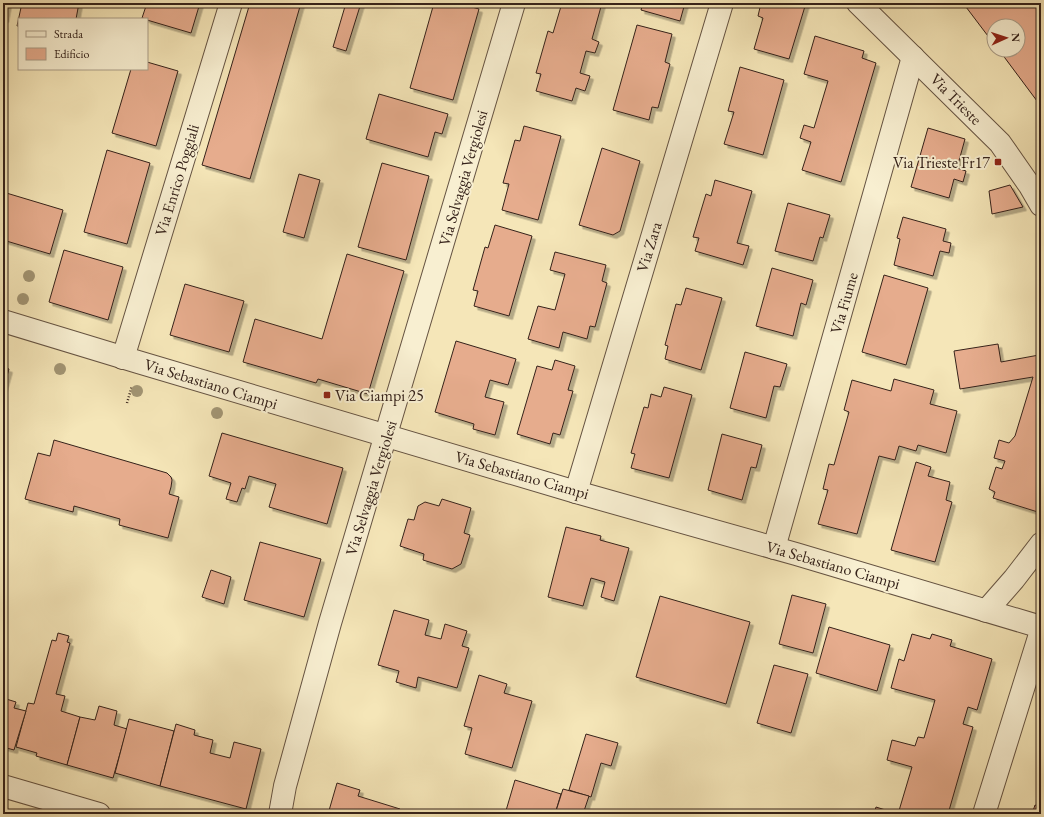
<svg xmlns="http://www.w3.org/2000/svg" width="1044" height="817" font-family="'EB Garamond',serif">
<style>
.building{fill:#e6ac8d;stroke:#35221a;filter:url(#shadow)}
.lines{fill:none;stroke-linecap:round;stroke-linejoin:round}
.minor-casing{stroke:#655342;stroke-width:24}
.tertiary-casing{stroke:#655342;stroke-width:24}
.path{stroke:#35221a;stroke-width:2.5;stroke-dasharray:1 2;stroke-linecap:butt}
.minor{stroke:#f8efd1;stroke-width:22}
.tertiary{stroke:#f8efd1;stroke-width:22}
.tree{fill:#a29574}
.poi-dot{fill:#8f2418;stroke:#f8efd1;stroke-width:1.5}
.labels{text-anchor:middle;dominant-baseline:central;stroke-width:4;stroke-linejoin:round;paint-order:stroke}
.street-label{font-size:16px;fill:#35221a;stroke:#f8efd1}
.poi-label{font-size:16px;fill:#35221a;stroke:#f8efd1;text-anchor:end}
</style>
<defs>
<filter id="shadow"><feDropShadow dx="3.5" dy="3.5" stdDeviation="0" flood-color="#0004"/></filter>
</defs>
<rect width="100%" height="100%" fill="#f5e6b8"/>
<filter id="stains"><feTurbulence type="fractalNoise" baseFrequency=".005" numOctaves="4"/><feColorMatrix values="0 0 0 0 .2 0 0 0 0 .09 0 0 0 0 .02 0 0 0 .5 -.17"/></filter>
<radialGradient id="worn" r=".72"><stop offset=".6" stop-color="#630" stop-opacity="0"/><stop offset="1" stop-color="#630" stop-opacity=".3"/></radialGradient>
<g class="building">
<path d="M3,3h5l-3,16h-2z"/>
<path d="M22,3h57l-3,16h-57v7h-2z"/>
<path d="M147,3h53l-9,30 -44,-13v-1l-5,-1z"/>
<path d="M250,3h51l-51,176 -48,-14z"/>
<path d="M346,3h15l-15,48 -13,-4z"/>
<path d="M434,3h24l21,6 -26,91 -43,-12z"/>
<path d="M562,3h40l-10,36 7,3 -4,11 -9,-2 -6,22 10,3 -5,15 -9,-3 -4,13 -36,-10 5,-17 -5,-1 12,-42 5,2z"/>
<path d="M643,3h42l-5,18 -39,-11z"/>
<path d="M761,3h45l-17,56 -35,-10 9,-31 -5,-2z"/>
<path d="M963,3h78v101l-1,1 -41,-55h19v-24h-24v18z"/>
<path d="M637,25l35,9 -7,28 5,2 -12,44 -6,-1 -3,13 -36,-10z"/>
<path d="M815,36l49,15 -2,7 14,5 -35,119 -39,-12 9,-28 -11,-4 4,-13 10,3 14,-47 -24,-7z"/>
<path d="M147,62l31,9 -22,75 -44,-13 19,-64h16z"/>
<path d="M740,67l44,13 -21,75 -39,-11 10,-32 -6,-1z"/>
<path d="M379,94l69,20 -6,20 -7,-2 -7,25 -62,-18z"/>
<path d="M524,126l37,10 -23,84 -36,-10 7,-26 -6,-1 12,-43 5,1z"/>
<path d="M928,128l37,11 -8,29 9,3 -3,11 -9,-3 -5,19 -38,-11z"/>
<path d="M602,148l38,13 -20,70 -7,4 -34,-10z"/>
<path d="M107,150l43,13 -23,81 -43,-12z"/>
<path d="M382,163l47,13 -23,84 -48,-13z"/>
<path d="M299,174l21,6 -16,58 -21,-6z"/>
<path d="M715,180l37,11 -15,52 12,3 -6,19 -48,-14 4,-13 -6,-1 13,-43 5,2z"/>
<path d="M1010,185l13,22 -31,7 -3,-23z"/>
<path d="M3,192l60,18 -13,44 -47,-14z"/>
<path d="M788,203l42,12 -7,23 -3,-1 -7,24 -38,-10z"/>
<path d="M903,217l43,12 -3,12 8,2 -2,10 -9,-2 -7,25 -39,-11 6,-26 -3,-1z"/>
<path d="M495,225l37,11 -23,80 -35,-10 4,-15 -5,-1 12,-43 3,1z"/>
<path d="M64,250l59,17 -15,53 -59,-18z"/>
<path d="M555,252l51,13 -4,16 5,2 -12,44 -5,-1 -3,13 -24,-7 -4,16 -31,-9 10,-33 17,4 10,-36 -15,-4z"/>
<path d="M347,254l57,17 -36,123 -50,-15 -2,4 -73,-21 12,-43 67,20z"/>
<path d="M772,268l41,12 -7,25 -5,-2 -8,33 -37,-10z"/>
<path d="M884,275l44,13 -22,77 -44,-13z"/>
<path d="M185,284l59,17 -15,51 -59,-17z"/>
<path d="M686,288l36,10 -21,72 -36,-11 3,-13 -3,-1 11,-41 5,1z"/>
<path d="M456,341l60,18 -8,26 -18,-5 -5,17 19,5 -9,33 -22,-6 1,-5 -39,-12z"/>
<path d="M998,344l3,18 38,-7 2,-5v163l-48,-15 2,-6 -6,-3 7,-22 6,2 3,-8 -11,-3 5,-18 10,3 6,-7 18,-59 -73,12 -6,-38z"/>
<path d="M745,352l42,12 -7,23 -6,-1 -8,32 -36,-10z"/>
<path d="M555,360l20,6 -7,24 5,1 -13,44 -7,-2 -3,11 -33,-10 20,-68 15,4z"/>
<path d="M3,367l6,2 -6,21z"/>
<path d="M894,379l40,11 -4,14 27,7 -11,42 -28,-8 -2,6 -17,-5 -4,14 -16,-4 -22,78 -39,-10 10,-34 -5,-1 6,-25 5,1 15,-53 -5,-2 8,-30 39,11z"/>
<path d="M664,387l28,8 -23,83 -38,-10 4,-14 -4,-1 13,-46 4,1 3,-14 10,3z"/>
<path d="M222,433l121,35 -16,56 -58,-17 7,-23 -27,-8 -4,13 -3,-1 -5,14 -11,-3 5,-16 -22,-7z"/>
<path d="M722,434l40,11 -6,23 -5,-1 -9,33 -34,-10z"/>
<path d="M54,440l113,33 4,4 1,3 -1,7 -2,7 10,3 -11,41 -49,-13 1,-6 -46,-13 -1,6 -48,-13 13,-46 12,3z"/>
<path d="M916,462l15,5 -3,9 22,6 -4,18 6,2 -17,60 -44,-12z"/>
<path d="M442,499l29,9 -7,25 6,2 -9,29 -9,5 -29,-9 1,-6 -24,-8 8,-27 6,1 4,-14 7,-4 14,4z"/>
<path d="M566,527l35,9 -1,4 29,8 -15,53 -13,-4 4,-15 -14,-4 -8,28 -35,-9z"/>
<path d="M260,542l61,17 -17,58 -60,-17z"/>
<path d="M211,570l20,7 -7,27 -22,-7z"/>
<path d="M792,595l34,9 -13,49 -34,-9z"/>
<path d="M660,596l90,26 -24,82 -90,-27z"/>
<path d="M394,610l35,10 -4,15 16,4 4,-15 22,7 -5,15 7,2 -12,40 -39,-11 -2,11 -20,-6 3,-11 -21,-6z"/>
<path d="M829,627l61,18 -13,46 -61,-18z"/>
<path d="M58,633l11,3 -2,6 3,1 -14,51 9,2 -4,15 19,6 -13,48 -31,-9 1,-3 -21,-6 12,-44 6,1 18,-64 4,1z"/>
<path d="M912,634l18,5 2,-5 20,6 -2,6 42,13 -15,51 -9,-3 -5,17 10,3 -25,87h-74l2,-7 22,7 14,-47 -25,-7 5,-20 23,6 3,-9 6,1 11,-38 -44,-12 8,-29 5,2z"/>
<path d="M774,665l34,9 -17,59 -34,-10z"/>
<path d="M479,675l28,9 -3,9 28,8 -20,67 -47,-14 7,-26 -8,-2z"/>
<path d="M3,698l13,4 -2,6 12,3 -12,39 -11,-3z"/>
<path d="M99,706l18,5 -3,14 13,4 -14,49 -46,-13 13,-48 15,3z"/>
<path d="M129,719l45,12 -14,55 -45,-13z"/>
<path d="M176,724l19,6 -1,5 19,5 -3,13 20,5 4,-16 27,7 -15,60 -86,-23z"/>
<path d="M586,734l32,9 -7,23 -10,-3 -10,34 -22,-7z"/>
<path d="M515,780l46,14 -6,20h-50z"/>
<path d="M337,783l23,7 -2,6 42,13 -1,5h-71z"/>
<path d="M563,789l26,7 -6,18h-28z"/>
<path d="M1035,805l6,2v7h-9z"/>
</g>
<g class="lines">
<defs>
<g id="minor">
<path d="M858,3l142,140 30,43 11,19"/>
<path d="M3,321l135,41 438,130 220,62 245,73"/>
<path d="M123,358l108,-355"/>
<path d="M576,492l146,-489"/>
<path d="M774,548l139,-491"/>
<path d="M986,611l28,-32 27,-35"/>
<path d="M280,814l5,-28 45,-163 184,-620"/>
</g>
<g id="tertiary">
<path d="M3,786l96,28"/>
<path d="M984,814l57,-183"/>
</g>
</defs>
<use href="#minor" class="minor-casing"/>
<use href="#tertiary" class="tertiary-casing"/>
<path class="path" d="M127,403l5,-17"/>
<use href="#minor" class="minor"/>
<use href="#tertiary" class="tertiary"/>
</g>
<g class="tree">
<circle cx="29" cy="276" r="6"/>
<circle cx="23" cy="299" r="6"/>
<circle cx="60" cy="369" r="6"/>
<circle cx="137" cy="391" r="6"/>
<circle cx="217" cy="413" r="6"/>
</g>
<g class="poi-dot">
<rect x="994" y="158" width="8" height="8" rx="2"/>
<rect x="323" y="391" width="8" height="8" rx="2"/>
</g>
<g class="labels">
<g class="street-label">
<text transform="translate(956 99) rotate(45)">Via Trieste</text>
<text transform="translate(463 178) rotate(-74)">Via Selvaggia Vergiolesi</text>
<text transform="translate(177 180) rotate(-73)">Via Enrico Poggiali</text>
<text transform="translate(649 247) rotate(-73)">Via Zara</text>
<text transform="translate(844 303) rotate(-74)">Via Fiume</text>
<text transform="translate(211 384) rotate(17)">Via Sebastiano Ciampi</text>
<text transform="translate(522 475) rotate(16)">Via Sebastiano Ciampi</text>
<text transform="translate(371 488) rotate(-73)">Via Selvaggia Vergiolesi</text>
<text transform="translate(833 565) rotate(16)">Via Sebastiano Ciampi</text>
</g>
<g class="poi-label">
<text x="990" y="162">Via Trieste Fr17</text>
<text x="335" y="395" text-anchor="start">Via Ciampi 25</text>
</g>
</g>
<rect width="1044" height="817" fill="none" stroke="#f5e6b8" stroke-width="16"/>
<rect x="4" y="4" width="1036" height="809" fill="none" stroke="#35221a" stroke-width="2"/>
<rect x="8" y="8" width="1028" height="801" fill="none" stroke="#35221a"/>
<rect x="18" y="18" width="130" height="52" fill="#f8efd1" stroke="#aa9d88"/>
<rect x="26" y="31" width="20" height="6" fill="#f8efd1" stroke="#aa9d88"/>
<text x="54" y="38" font-size="12" fill="#35221a">Strada</text>
<rect x="26" y="48" width="20" height="12" fill="#e6ac8d" stroke="#aa9d88"/>
<text x="54" y="58" font-size="12" fill="#35221a">Edificio</text>
<g transform="translate(1006 38) rotate(87)"><circle r="19" fill="#f8efd1" stroke="#aa9d88"/>
<path d="M0-3L7 15L0 10L-7 15Z" fill="#8f2418"/>
<text y="-6" font-size="11" font-weight="bold" text-anchor="middle" fill="#35221a">N</text>
</g>
<rect width="100%" height="100%" filter="url(#stains)"/>
<rect width="100%" height="100%" fill="url(#worn)"/>
</svg>
